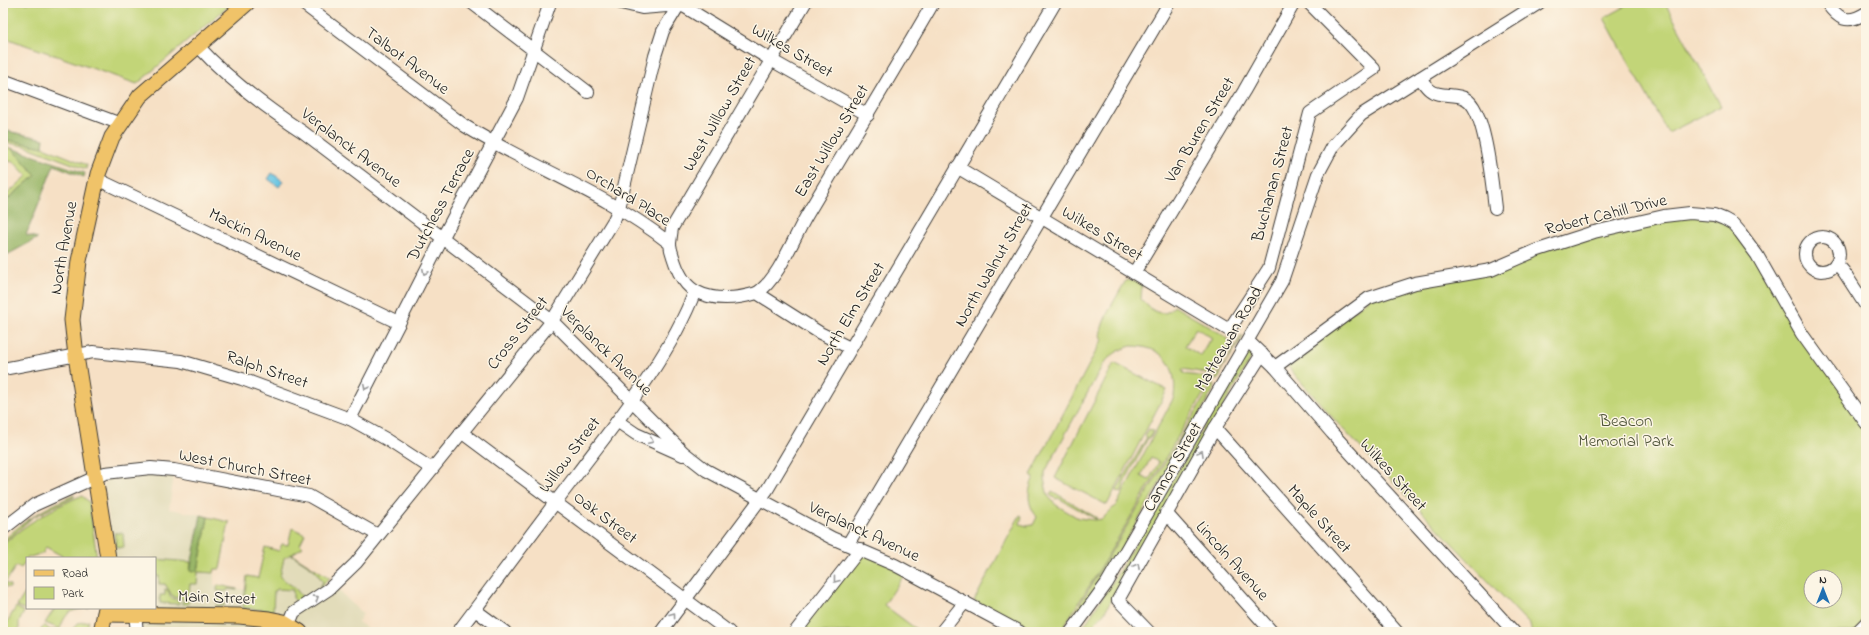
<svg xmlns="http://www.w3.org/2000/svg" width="1869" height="635" font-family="'Indie Flower',sans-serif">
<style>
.built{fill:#e2dcba}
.green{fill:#c2d578;stroke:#6f784a;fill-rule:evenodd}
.forest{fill:#99b668;stroke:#5a6942}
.water{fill:#65c4e3;stroke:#407080}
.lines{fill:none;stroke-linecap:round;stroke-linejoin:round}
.minor-casing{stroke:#3d3935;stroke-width:14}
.major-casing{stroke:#3d3935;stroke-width:17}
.minor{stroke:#fff;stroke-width:12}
.major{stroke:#f0c369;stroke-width:15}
.oneway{stroke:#999}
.labels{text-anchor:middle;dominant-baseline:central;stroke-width:3;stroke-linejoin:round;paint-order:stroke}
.street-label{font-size:17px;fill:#1c1c1c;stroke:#fcf5e5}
.park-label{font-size:17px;fill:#4e5438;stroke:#fcf5e5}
</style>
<rect width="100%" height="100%" fill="#fcf5e5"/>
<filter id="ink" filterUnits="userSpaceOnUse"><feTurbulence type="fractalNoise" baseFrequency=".025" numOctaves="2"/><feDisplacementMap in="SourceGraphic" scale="8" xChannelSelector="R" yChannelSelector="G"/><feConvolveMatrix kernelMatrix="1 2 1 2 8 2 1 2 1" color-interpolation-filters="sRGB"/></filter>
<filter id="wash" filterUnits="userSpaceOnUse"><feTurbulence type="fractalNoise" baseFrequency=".012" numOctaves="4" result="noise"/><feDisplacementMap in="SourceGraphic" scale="16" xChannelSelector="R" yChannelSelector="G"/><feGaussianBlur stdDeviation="0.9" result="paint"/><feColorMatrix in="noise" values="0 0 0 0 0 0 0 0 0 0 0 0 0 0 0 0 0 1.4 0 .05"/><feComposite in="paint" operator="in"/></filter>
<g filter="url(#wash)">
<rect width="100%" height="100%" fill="#f6e0c5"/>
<path class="built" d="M174,475l-5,34 32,6 -11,56 24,2v12l32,5 3,-14 12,3 30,-25 23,15 16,23 7,-3 26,25 -5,8 15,10h-231l-2,-24h15v-50h-41l-10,-74 3,-5 9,-3z"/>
<g class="green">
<path d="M3,3h229l-95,81 -134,-47z"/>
<path d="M1632,3h33l56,103 -53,27 -64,-115z"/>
<path d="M3,139l40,8 44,18 -1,4 -61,-23 -22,-4z"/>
<path d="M3,147l8,1 25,27 -33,28v-5l24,-22 -13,-14 -7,-1 -4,4z"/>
<path d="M1690,213l43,11 133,199v200l-9,9h-325l-2,-7 -190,-199 -52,-59 2,-4 79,-65 101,-24 65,-23zM1811,577h24v24h-24z"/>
<path d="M1126,280l10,2 6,3 -1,14c8,10 23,22 33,7l46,27 12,10 -19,34 -12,-5 -19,-3 2,5 16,2 11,5 -116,196 -35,55h-28l-28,-17 -30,-14 46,-86 2,1 -2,8 7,2 6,-1 4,-8c-10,-13 -10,-25 -3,-40l-3,-2 72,-137 -3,-1c1,-17 18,-42 26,-57zM1196,328l16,10 -2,4h-2l-7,14 -16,-10zM1131,346c32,0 47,19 43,51l-57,107 -15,15 -7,1 -17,-2 -22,-13 -8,-9 -3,-12v-12l57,-106c8,-11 16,-16 29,-20zM1151,458l8,4 -10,18 -8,-4z"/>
<path d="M1242,335l1,1 -1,2 -20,31 -3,10 -4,1z"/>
<path d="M1249,352l5,1 -150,260 -17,19h-7l32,-49 135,-230z"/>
<path d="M1114,363l53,27 -60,115 -52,-27z"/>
<path d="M1213,383l2,4 -112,194 -37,51h-3z"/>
<path d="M1149,429l5,2 -4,7h-2l-25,47 1,1 -3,7 -5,-2 31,-54 -2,-1z"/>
<path d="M1052,491l45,27 -1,1 -38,-21 -2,1 -6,-4z"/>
<path d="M74,495v2l-41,20 -30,26v-2c20,-21 44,-34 71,-46z"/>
<path d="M82,496l7,6 8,56h-36l1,-2 -16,-9 -3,6 -16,5v3l-6,7 -5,-2 -11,17 5,2v3l-7,-2v-41c23,-22 47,-35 75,-48z"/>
<path d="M208,517l21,5 -9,47h-5l-1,4 -16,-1 -1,12h-7l-2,20h-6v-3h4v-2l-13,-2 -8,-13h-6v-8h-4v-17l36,3 -1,9h8z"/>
<path d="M292,528l13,6 -5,10 3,3 -11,7 38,24 -12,10 5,-6 -9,-13 -23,-15 -7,4 -4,19 15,11 8,10 8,-4 -11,8h-3l-4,-4v-8l-16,-1 -1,2h-2l-1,20 -30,-3 4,-32 11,2 7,-31 14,4 3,-7 6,1z"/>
<path d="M114,533h9l1,14 -7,1z"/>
<path d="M860,549l47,22 -23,34 36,27h-125z"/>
<path d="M218,585l19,4v1l-9,-1 -1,2h-10z"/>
<path d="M165,589l3,1 3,8 8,3v3l-19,-1v-8h5z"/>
<path d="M27,590v18l-1,2 -9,-4z"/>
<path d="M226,596l-2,10 -7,-1v-7z"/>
<path d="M16,607l8,5 -5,10v10h-13l-3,-3z"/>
<path d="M55,608h34c-18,2 -23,3 -29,21l-15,-6z"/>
<path d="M89,621l-2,6 -16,4 7,-8z"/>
<path d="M44,625l6,5h8l-1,2h-17z"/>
</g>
<g class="forest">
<path d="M3,130l41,9 -1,8 -40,-8z"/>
<path d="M11,148l74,25 -1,4 -30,-12 -28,70 12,3 -35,19v-54l33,-28z"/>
<path d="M201,515l7,2 -10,54h-8z"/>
</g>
<path class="water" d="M272,173l11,8 -4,6 -11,-8z"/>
</g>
<g filter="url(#ink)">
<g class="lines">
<defs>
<g id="minor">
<path d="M302,3l163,123c66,41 141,67 203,116 3,2 2,4 3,8 4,14 10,33 24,41 19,10 42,8 62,2l63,40 30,15"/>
<path d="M472,3l116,89"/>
<path d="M621,3l21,5 37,-3 6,2 86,53 97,55"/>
<path d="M1827,3c11,16 20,22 39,10"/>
<path d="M198,46c31,34 67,61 105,86l249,189 131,131 23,18 126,68 63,27 125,67"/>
<path d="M1420,78c3,4 6,9 10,12 9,8 26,2 36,9 20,11 26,86 29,109"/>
<path d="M3,80l118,44"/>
<path d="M957,167l272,163 40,-62 41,-155 64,-44 -65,-66"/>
<path d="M97,179l302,144"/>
<circle cx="1822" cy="254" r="17"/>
<path d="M670,243l2,-15 133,-225"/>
<path d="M1836,263l8,9 22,34"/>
<path d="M1134,273l110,-182 50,-88"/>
<path d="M757,293c21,-13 37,-56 50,-78 42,-71 85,-141 126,-212"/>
<path d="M1248,341l27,26 57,66 182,199"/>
<path d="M1275,367l94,-69 46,-15 76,-13 44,-19 59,-19 70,-16 26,-3 24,2 10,4 9,5 7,8 17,23 45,79 64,89"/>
<path d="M3,369l90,-17 88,9 61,18 108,40 36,20 46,30"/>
<path d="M350,419l93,-182 74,-139 33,-95"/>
<path d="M617,421l19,13 47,21"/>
<path d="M1215,428l182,204"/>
<path d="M461,432l268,200"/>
<path d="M1166,513l106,119"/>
<path d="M3,529l31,-24 71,-32 46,-5 23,2 135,26 69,39"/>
<path d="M848,544l321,-541"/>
<path d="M475,610l30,22"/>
<path d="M135,614l2,18"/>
<path d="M289,624l5,-12 35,-23 27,-26 196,-242 62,-101 5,-12 36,-152 8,-25 17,-28"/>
<path d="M458,632c40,-53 79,-106 119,-158 43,-57 92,-116 118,-183"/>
<path d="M661,632l106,-142 288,-487"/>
<path d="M795,632l65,-83"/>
<path d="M941,632l24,-30"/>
<path d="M1071,632l36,-49 175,-302 36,-107 15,-28 28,-31 178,-112"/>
<path d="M1149,632l-31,-32 97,-172 47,-74"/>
<path d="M1857,632l9,-9"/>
</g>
<g id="major">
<path d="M108,558l-32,-202 -4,-36 7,-59 19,-87 14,-37 28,-41 107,-93"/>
<path d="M105,614l134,2 30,3 15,3 16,10"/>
<path d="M101,632l5,-24"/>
</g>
</defs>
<use href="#minor" class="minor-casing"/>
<use href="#major" class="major-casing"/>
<use href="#minor" class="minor"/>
<use href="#major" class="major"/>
</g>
<defs><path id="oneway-chevron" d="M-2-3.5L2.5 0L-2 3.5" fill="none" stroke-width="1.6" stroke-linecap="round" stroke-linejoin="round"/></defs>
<g class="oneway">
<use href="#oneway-chevron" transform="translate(425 272) rotate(117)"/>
<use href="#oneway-chevron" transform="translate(366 387) rotate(117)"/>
<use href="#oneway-chevron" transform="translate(651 441) rotate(26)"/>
<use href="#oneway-chevron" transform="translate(1201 453) rotate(-60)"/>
<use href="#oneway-chevron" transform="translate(1137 566) rotate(-61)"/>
<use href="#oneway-chevron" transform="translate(836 580) rotate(128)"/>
<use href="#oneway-chevron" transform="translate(316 598) rotate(-33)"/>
<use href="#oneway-chevron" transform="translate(673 615) rotate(-53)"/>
</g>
</g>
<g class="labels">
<g class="street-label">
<text transform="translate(792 51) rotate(30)">Wilkes Street</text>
<text transform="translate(407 61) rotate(37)">Talbot Avenue</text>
<text transform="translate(720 114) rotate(-60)">West Willow Street</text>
<text transform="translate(1200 130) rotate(-59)">Van Buren Street</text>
<text transform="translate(832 141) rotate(-59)">East Willow Street</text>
<text transform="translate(351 148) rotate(37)">Verplanck Avenue</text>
<text transform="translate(1273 184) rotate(-75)">Buchanan Street</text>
<text transform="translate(628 197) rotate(32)">Orchard Place</text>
<text transform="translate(441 205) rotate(-62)">Dutchess Terrace</text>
<text transform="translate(1606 215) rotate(-14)">Robert Cahill Drive</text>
<text transform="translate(1102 234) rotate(31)">Wilkes Street</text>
<text transform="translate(255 235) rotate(26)">Mackin Avenue</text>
<text transform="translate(64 248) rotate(-80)">North Avenue</text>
<text transform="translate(994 265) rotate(-60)">North Walnut Street</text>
<text transform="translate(851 314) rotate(-59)">North Elm Street</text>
<text transform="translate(518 333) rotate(-52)">Cross Street</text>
<text transform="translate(1229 339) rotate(-60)">Matteawan Road</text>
<text transform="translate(606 351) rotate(44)">Verplanck Avenue</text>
<text transform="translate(267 370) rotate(19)">Ralph Street</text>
<text transform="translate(570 455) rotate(-53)">Willow Street</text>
<text transform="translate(1173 467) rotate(-60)">Cannon Street</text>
<text transform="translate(245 468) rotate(11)">West Church Street</text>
<text transform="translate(1393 475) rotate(48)">Wilkes Street</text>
<text transform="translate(605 518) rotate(37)">Oak Street</text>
<text transform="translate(1319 519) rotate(48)">Maple Street</text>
<text transform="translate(864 532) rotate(25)">Verplanck Avenue</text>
<text transform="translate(1232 561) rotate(48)">Lincoln Avenue</text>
<text transform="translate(217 598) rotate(2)">Main Street</text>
</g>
<g class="park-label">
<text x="1626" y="421">Beacon<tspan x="1626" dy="20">Memorial Park</tspan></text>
</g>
</g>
<rect width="1869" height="635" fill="none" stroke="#fcf5e5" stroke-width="16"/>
<rect x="26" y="557" width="130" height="52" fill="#fcf5e5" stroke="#a29e95"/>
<rect x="34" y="570" width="20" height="6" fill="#f0c369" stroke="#a29e95"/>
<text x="62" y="577" font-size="12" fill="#1c1c1c">Road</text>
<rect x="34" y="587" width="20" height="12" fill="#c2d578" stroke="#a29e95"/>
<text x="62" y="597" font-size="12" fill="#1c1c1c">Park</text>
<g transform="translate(1823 589)"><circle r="19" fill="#fcf5e5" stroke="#a29e95"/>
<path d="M0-3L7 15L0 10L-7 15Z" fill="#1f6fb2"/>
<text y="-6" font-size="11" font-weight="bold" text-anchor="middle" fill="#1c1c1c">N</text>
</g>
</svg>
